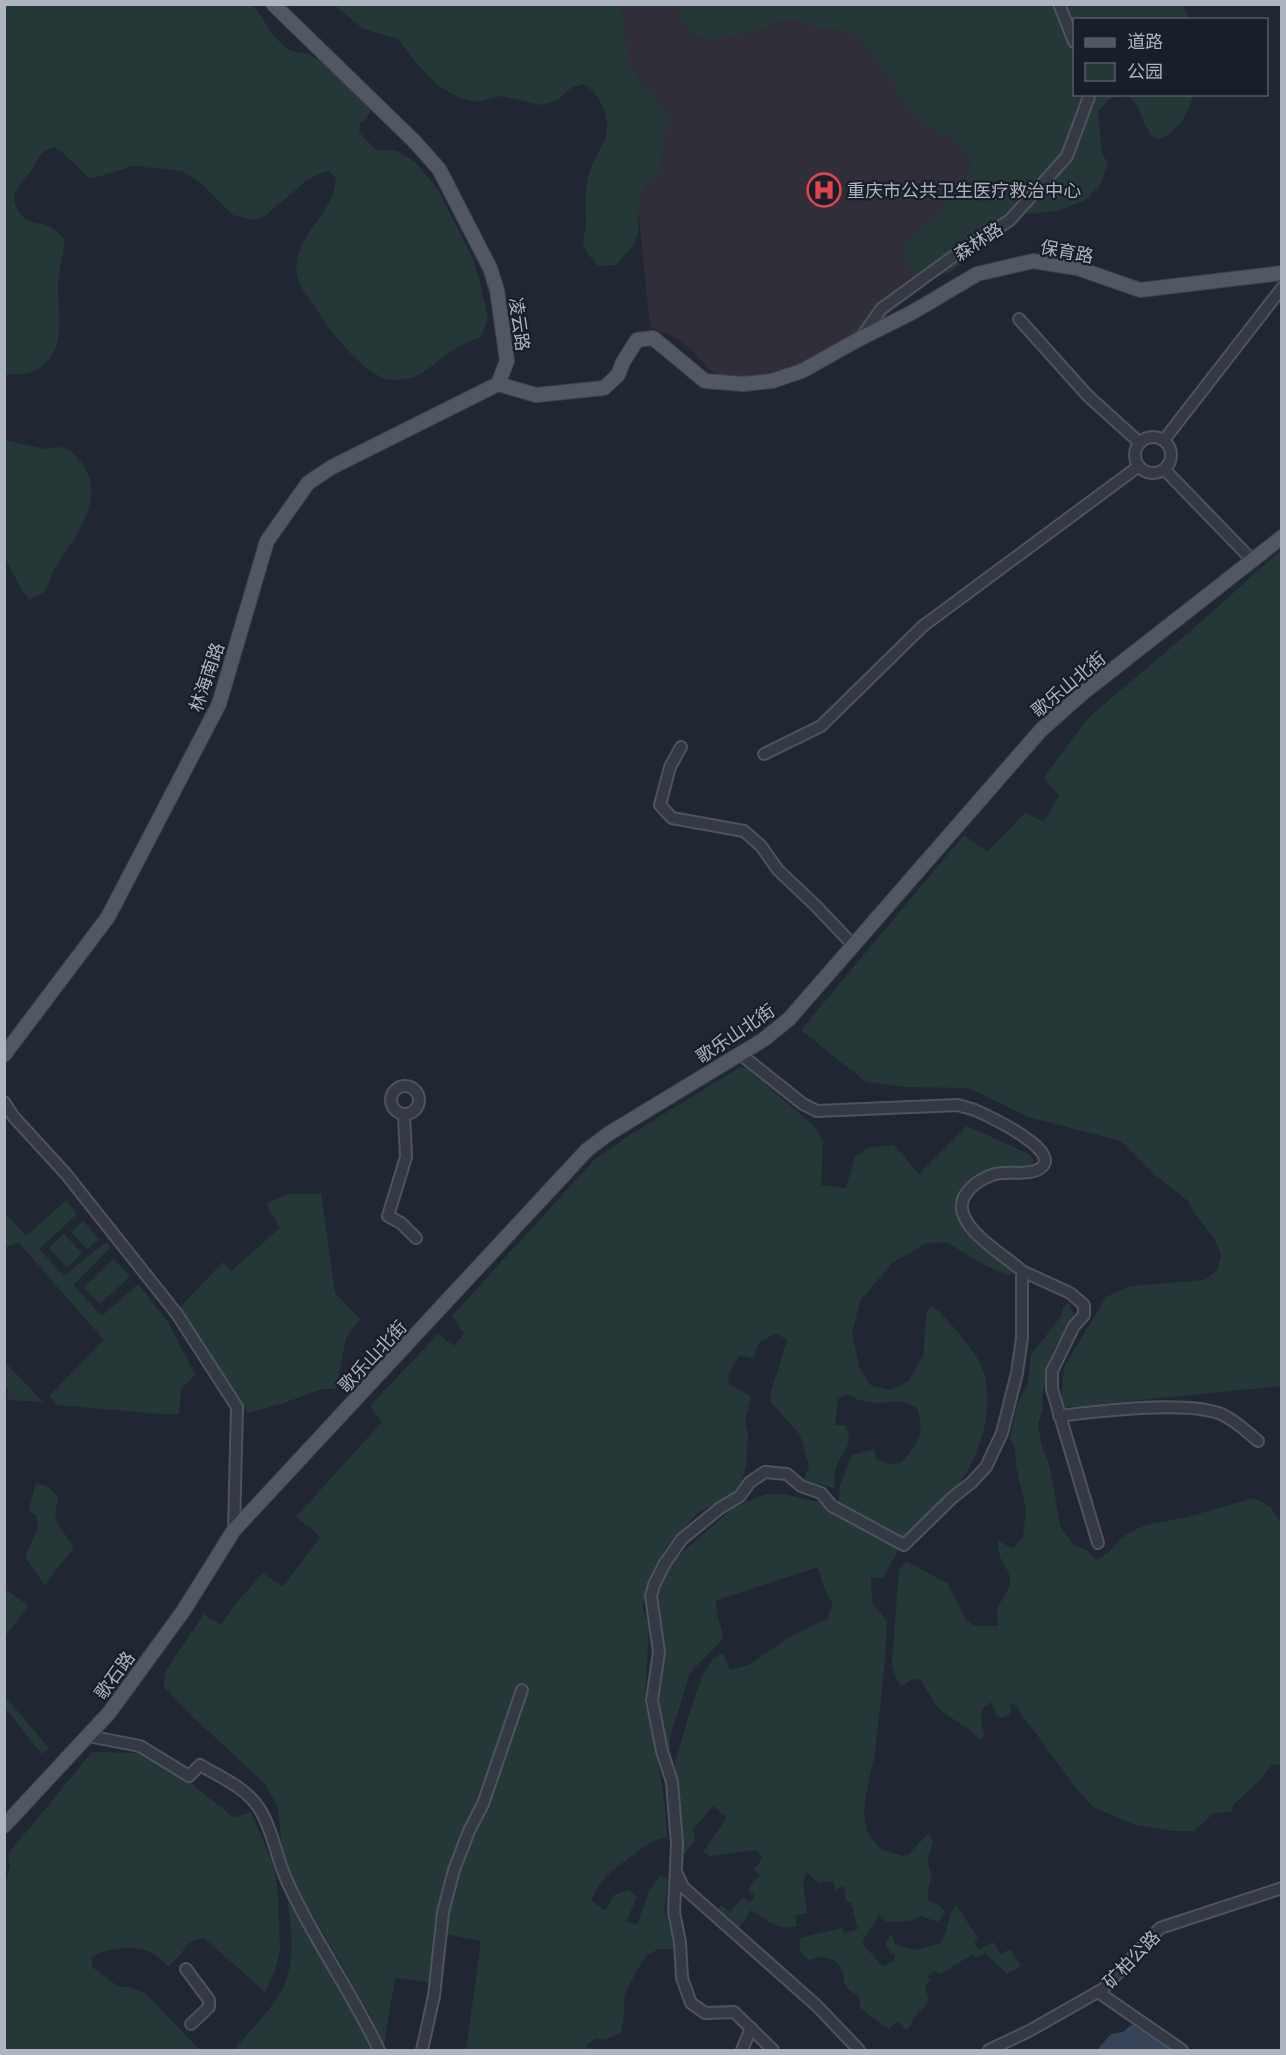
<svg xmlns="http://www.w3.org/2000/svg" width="1286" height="2055" font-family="Commissioner,'Noto Sans SC',sans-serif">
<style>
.medical{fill:#302e38}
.green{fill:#263738}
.water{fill:#364358}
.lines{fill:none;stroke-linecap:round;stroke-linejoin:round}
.minor-casing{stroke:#4e545e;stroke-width:14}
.major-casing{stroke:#3d434d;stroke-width:16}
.minor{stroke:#343943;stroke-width:10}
.major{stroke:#525863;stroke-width:14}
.labels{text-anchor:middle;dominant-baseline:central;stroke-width:4.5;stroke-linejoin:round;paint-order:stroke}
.poi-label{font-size:18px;fill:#aeb4c0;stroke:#191f28;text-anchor:start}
.street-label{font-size:18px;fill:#aeb4c0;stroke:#191f28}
</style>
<rect width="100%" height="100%" fill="#212732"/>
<path class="medical" d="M589,5h271l158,195 -178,157 -49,26 -42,9 -39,-22 -22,-23 -15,-11 -23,-9 -15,-148z"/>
<g class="green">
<path d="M680,4h502l7,15 -115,1v74l43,1 -9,5 -10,12 4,41 6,11 -7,20 -16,16 -28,11 -33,3 -73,57c-12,5 -28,11 -39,1 -8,-8 -12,-20 -6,-30 4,-6 12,-12 17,-16 22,-20 39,-34 49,-62 -8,-24 -31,-27 -49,-41 -15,-12 -24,-29 -34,-45 -7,-11 -14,-21 -22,-31 -22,-25 -36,-14 -62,-23 -5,-2 -8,-5 -13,-5 -16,-1 -20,7 -34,12 -5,2 -12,2 -18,3 -21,5 -37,11 -55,-9 -6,-6 -8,-13 -5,-21z"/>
<path d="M5,5h247c13,14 18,30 34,43 9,6 18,3 26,8 23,13 42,35 59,54l-4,8 -7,5 -1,9 16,17 10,2 11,-1 19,12 23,27 35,70 6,20 9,39 -7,19c-10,3 -20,8 -29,14 -15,9 -28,25 -46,28 -7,1 -17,2 -23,-1 -31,-15 -56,-52 -74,-80 -4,-5 -8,-10 -10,-16 -3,-7 -3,-14 -2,-22 6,-31 38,-50 39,-82l-7,-7 -10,3 -12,6 -43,37 -10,3 -21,-5 -31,-31 -20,-13 -49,-5 -43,13 -27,-26 -9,-6c-19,6 -14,14 -25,26 -4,6 -11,12 -14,19 -4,13 6,26 17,30 5,2 10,1 14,3 8,3 13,9 19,14 -2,16 -6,31 -7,46 0,33 10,70 -26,87 -7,4 -19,1 -27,3z"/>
<path d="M335,5h284l12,60 12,21 11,8 13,21 -1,25 -3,7 -4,24 -13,13 -6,16 -2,15v17l-3,11 -19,22 -17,1c-6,-6 -14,-14 -16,-23 0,-5 3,-12 3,-18 0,-17 -2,-34 3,-51 3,-13 13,-25 17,-38 5,-20 -6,-41 -22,-52l-13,4 -13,12 -17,5 -40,-9 -24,6 -17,-4 -23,-13 -24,-26 -15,-20 -35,-10z"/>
<path d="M1123,95l70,-1v1c-4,20 -16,36 -34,45 -5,-3 -9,-5 -11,-10 -8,-12 -8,-32 -25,-35z"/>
<path d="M4,440l40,9 21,-2c52,38 15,82 -10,121 -5,6 -5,16 -9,22 -3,4 -11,7 -16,10l-7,-8 -18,-34z"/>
<path d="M1281,550v836l-220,22 3,-41 42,-70 25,-11 73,-6 13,-9 4,-16 -6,-16 -21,-26 -6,-12 -33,-26 -34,-34 -93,-24 -59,-29 -62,-1 -41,-5 -65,-52 163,-195 23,17 38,-39 19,9 15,-27 -16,-17 45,-60 113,-96z"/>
<path d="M739,1068h7l66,56 11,17 -2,44 25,3 9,-31 13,-9 25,-3c10,8 16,19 26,29l48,-48 62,28 5,6 -3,5 -44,5 -23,15 -10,18 4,18 19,21 35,23 4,7 -8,3 -24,-10 -38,-23 -19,1 -35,20 -32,38 -8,32 7,34 11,18 20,5 19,-9 14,-25 4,-46 5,-4c14,10 41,43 49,59 15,33 1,90 -21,117 -10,12 -22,21 -33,32 -18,20 -32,40 -44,64l-12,-1 1,26 15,18 -2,39 -10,92 -10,48 -1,15 3,16 13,18 22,7 6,-1 19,-20 3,1 3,5c-4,17 -8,18 -1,35l-4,12v13l10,4 8,7 -8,10 -17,-6 -12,5 -22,1 -9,-8 -3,9 -12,17v4l20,23 11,-7 1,-6 -4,-1 -6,-10 6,-9 5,11 19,5 26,-7c7,-12 6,-25 15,-38l22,33 -4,3 5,9 14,-8 8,12 9,-5 11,17 -14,8 -22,-21 -8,5 -4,-4 -34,21 -4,-4 -7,5 3,5 -6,3 4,18 -17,17v5l-6,6 -8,-8 -9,7 -29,-21 -1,-11c-5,-4 -12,-8 -14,-13 -2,-3 -1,-7 -2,-10 -5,-17 -19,-20 -34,-14 -8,-4 -11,-13 -9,-22l42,-10 2,5 14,-4 -7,-27 -5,-2 -2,-14 -9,4 -1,-9 -15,2 -13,-11 -3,9 4,32 -12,3 2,10c-18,6 -31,-7 -46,-16l-14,21 -20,-19 4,-7 9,7 13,-15 7,5 5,-6 -7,-7 12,-14 -6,-6 5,-6 3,-7 -7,-6 -44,6 -8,-4 24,-34 -14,-12 -20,24 2,11 -14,17 -1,-46 -5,-48 12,-43 16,-47 11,-16 9,-5 7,17 19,-5 40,-28 38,-18 6,-15 -9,-16 -6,-21 -101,33c-4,12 6,26 6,39l-33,34 -20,64v12l-3,4 -10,-52 4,-39 4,-10 -9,-52 6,-16 12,-24 60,-53 32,-13h18l35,8 18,15 3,-32 12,-30 22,-6 2,9 11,6 14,-1c16,-19 25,-28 16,-55l-16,-7 -24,2 -19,-3 -11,-6 -9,5 -3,26h10c11,21 -4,26 -9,42 -2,6 -1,14 -2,21l-30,-8 5,-14 -9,-31 -30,-34 1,-9 16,-52 -11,-7 -17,10 -6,16 -13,-4 -12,20 1,9 22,13 -6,25 3,11 -2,32 -6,24 -42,24 -31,33 -15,30 -10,30 7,20 -4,76 12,51 8,54 2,30 -15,4 -39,29 -13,13 -9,17 14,11 9,-16 15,-5 8,7 -11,25 11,3 12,-34 12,-16 7,5 -4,30 12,33 -1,6h-17l-12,7 -10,16 -12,24v18l-3,19 -17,7 -8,-2 -10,8 6,4h-126l15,-109 -30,-6h-14l-7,47 -35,-4 -12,72 -13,-35 -69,-121 -18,-38 -5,-49 -13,-23 -72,-67 -29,-30 1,-15 39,-58 17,11 16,-23 26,-29 19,14 39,-50 -25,-20 86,-95 -12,-16 68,-72 16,12 10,-13 -12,-17 142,-156 39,-27z"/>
<path d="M321,1193l14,100 25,26 -14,19 -10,51h-14l-41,15 -33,9 -68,-106 43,-45 8,9 49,-43 -14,-24 21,-10z"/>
<path d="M66,1201l11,13 -38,35 25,27 42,-34 5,5 -38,38 29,31 36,-32 30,38 27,53 -14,14 -2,25h-19l-102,-9 -9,-9 55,-56 -85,-97 -14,4v-34l21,23z"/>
<path d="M83,1221l16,18 -12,10 -16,-17z"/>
<path d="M64,1234l18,19 -15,14 -18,-19z"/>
<path d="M114,1259l16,17 -30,28 -16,-17z"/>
<path d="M1069,1303l5,12 -23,39 -9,44 1,10 -5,15 3,20 9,25 10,58 13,18 13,6 11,10c15,-8 20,-20 32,-27 18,-11 39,-11 58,-16 23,-6 45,-14 68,-19l16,10 10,14v242l-9,1 -13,16 -25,23 -3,8 -17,1 -20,18h-22l-37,-6 -42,-18 -16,-18 -63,-85 -4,-1 1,11 -9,4 -6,-4 -5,-12 -9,7 -1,13 4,14 -5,4 -8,-8 -33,-23 -19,-29 -8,-1 -11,8 -5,-8 -4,-16 7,-94 7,-8 41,22 18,35 8,7 25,1 -1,-19c30,-39 -1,-34 1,-66l14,7 11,-10 3,-29 -10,-43 -1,-19 -5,-8 7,-34 11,-22 3,-28 31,-40 1,-8z"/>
<path d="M4,1362h1l38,40 -36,-2 2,-10 -4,-2z"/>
<path d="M36,1483l10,3 12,10 -3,17 3,12 16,22 -29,38 -20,-28 13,-29 -1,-12 -8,-6z"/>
<path d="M7,1590l21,16 -23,30v-40z"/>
<path d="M4,1695l45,53 -7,6 -37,-46z"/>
<path d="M92,1752l48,1 46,26 48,39 17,-6 24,57 3,28 2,52 -5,22 -10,21 -61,-54c-22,3 -19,17 -36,28 -6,-5 -13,-12 -20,-15 -18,-7 -40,-2 -56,5v11l27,20h9l17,6 55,57h-195l-1,-161 6,-23 -2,-12z"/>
<path d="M287,1895l75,130 10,25h-138c15,-18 35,-38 47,-58 16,-28 10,-67 6,-97z"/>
</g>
<path class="water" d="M1131,2025h3l38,25h-75l14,-16 12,-2z"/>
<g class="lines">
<defs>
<g id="minor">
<path d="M1059,4l15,38"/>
<path d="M1019,319l69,77 52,47"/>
<path d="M861,338l20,-29 73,-53 56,-36 57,-64 23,-62"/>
<circle cx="1153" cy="455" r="18"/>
<path d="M1164,440l118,-152"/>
<path d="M1164,469l88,91"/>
<path d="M681,747l-11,20 -10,38 12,13 72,13 17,15 17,24 38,36 37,39"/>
<path d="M764,754l57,-28 102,-100 216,-160"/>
<path d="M740,1054l63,50 14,7 141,-6c5,2 12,3 17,5 11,5 96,44 62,60 -13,6 -30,0 -45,5 -11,4 -22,11 -28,22 -14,28 41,58 58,74v67l-5,35 -15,60 -16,34 -15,16 -18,14 -49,48 -72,-39 -11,-13 -20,-7 -14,-12 -22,-2 -15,10 -10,14 -20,12 -38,31 -17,24 -11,22 -3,11 8,56 -7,48 10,51 10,31 5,62 -3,68 6,30 2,36 9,25 14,10 29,-1 39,38"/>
<circle cx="405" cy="1100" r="14"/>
<path d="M4,1102l9,14 53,58 111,140 60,93 -3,123"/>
<path d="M404,1115l2,42 -18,59 13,7 15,15"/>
<path d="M1022,1271l48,22 14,12v10l-10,11 -22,45v18l46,154"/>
<path d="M1059,1416c39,-5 127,-16 162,-2 14,6 25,17 37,27"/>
<path d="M88,1736l52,10 49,30 11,-11c20,12 45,22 59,43 14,22 17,49 28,73 26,58 65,111 92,169"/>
<path d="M677,1874l6,13 134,119 42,44"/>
<path d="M186,1969l23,31v7l-18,17"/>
<path d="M1098,1992l84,58"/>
<path d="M422,2050l12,-54 9,-84 11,-42 15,-39 14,-27 39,-114"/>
<path d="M742,2050l9,-22"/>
<path d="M989,2050l40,-19 74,-42 57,-61 122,-40"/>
</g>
<g id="major">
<path d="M273,4l142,138 24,27 51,99 7,22 10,71 -9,23"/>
<path d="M498,384l38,11 68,-7 14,-13 5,-13 14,-22 16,-2 52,43 38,3 29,-3 30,-10 59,-33 52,-26 64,-38 56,-13 44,7 63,22 142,-17"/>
<path d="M4,1055l104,-138 111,-213 48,-163 41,-58 24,-16 166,-83"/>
<path d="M4,1826l105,-113 75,-103 50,-80 353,-380 21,-16 155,-94 26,-21 252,-289 43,-38 198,-155"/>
</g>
</defs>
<use href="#minor" class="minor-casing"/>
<use href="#major" class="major-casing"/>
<use href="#minor" class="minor"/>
<use href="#major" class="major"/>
</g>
<defs>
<symbol id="hospital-ring" viewBox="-11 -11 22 22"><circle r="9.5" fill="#191f28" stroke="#e0444e" stroke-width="1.5"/><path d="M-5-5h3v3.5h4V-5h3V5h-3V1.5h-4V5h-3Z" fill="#e0444e"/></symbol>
</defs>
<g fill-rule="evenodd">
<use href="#hospital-ring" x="805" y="171" width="38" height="38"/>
</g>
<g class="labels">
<g class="poi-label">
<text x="847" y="190">重庆市公共卫生医疗救治中心</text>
</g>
<g class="street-label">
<text transform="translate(978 241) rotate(-33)">森林路</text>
<text transform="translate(1067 251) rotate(11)">保育路</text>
<text transform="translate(520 324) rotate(82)">凌云路</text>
<text transform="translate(206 677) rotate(-71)">林海南路</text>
<text transform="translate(1068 684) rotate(-40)">歌乐山北街</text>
<text transform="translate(735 1033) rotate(-34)">歌乐山北街</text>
<text transform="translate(372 1356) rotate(-47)">歌乐山北街</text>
<text transform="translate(114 1675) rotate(-54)">歌石路</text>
<text transform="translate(1131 1959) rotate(-46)">矿柏公路</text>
</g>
</g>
<rect width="1286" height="2055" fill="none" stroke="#aeb4c0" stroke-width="12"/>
<rect x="1073" y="18" width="195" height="78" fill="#191f28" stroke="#555b65" stroke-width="1.5"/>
<rect x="1085" y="38" width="30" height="9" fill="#525863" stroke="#555b65" stroke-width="1.5"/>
<text x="1127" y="48" font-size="18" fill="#aeb4c0">道路</text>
<rect x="1085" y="63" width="30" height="18" fill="#263738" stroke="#555b65" stroke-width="1.5"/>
<text x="1127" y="78" font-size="18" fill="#aeb4c0">公园</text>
</svg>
